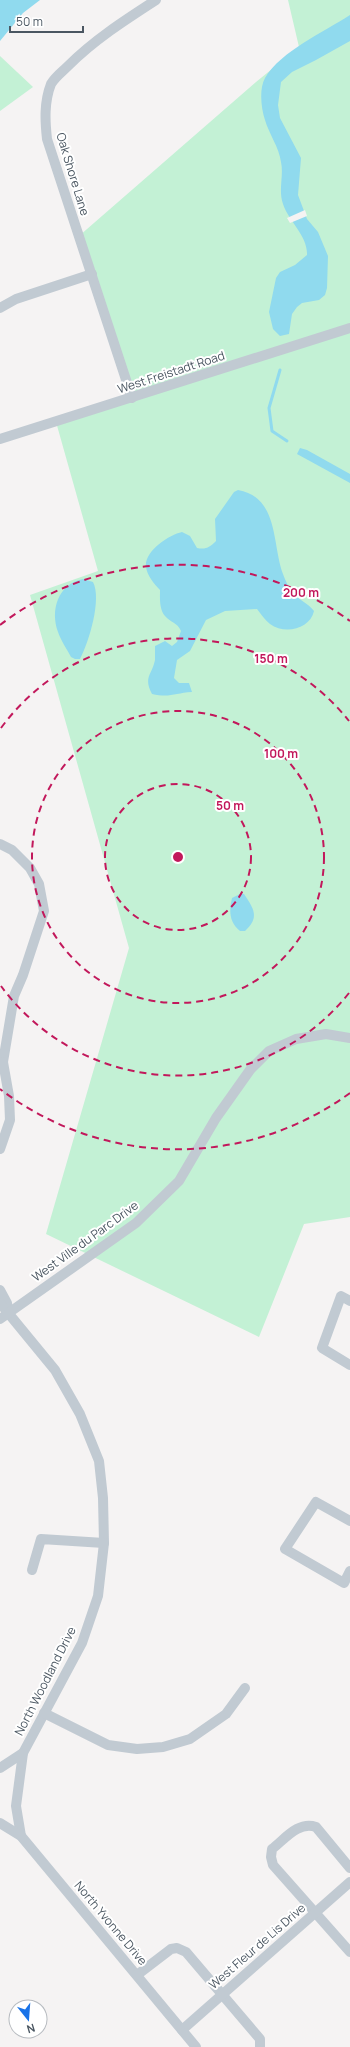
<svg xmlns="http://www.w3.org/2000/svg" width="350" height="2047" font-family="Manrope,sans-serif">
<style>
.green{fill:#c3f1d5}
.water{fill:#90daee}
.pier{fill:#f5f3f3}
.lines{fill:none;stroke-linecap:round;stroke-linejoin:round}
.stream{stroke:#90daee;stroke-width:3}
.minor{stroke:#c1cad2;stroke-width:10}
.ring{fill:none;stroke:#c2185b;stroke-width:2;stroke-dasharray:7 5}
.labels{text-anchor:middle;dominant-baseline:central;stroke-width:4;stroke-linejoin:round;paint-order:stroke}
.street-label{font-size:12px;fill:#4a5661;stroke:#fff}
.centre{fill:#c2185b;stroke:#fff;stroke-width:2}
.ring-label{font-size:12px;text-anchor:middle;font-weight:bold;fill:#c2185b;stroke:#fff;stroke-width:4;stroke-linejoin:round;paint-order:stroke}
</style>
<rect width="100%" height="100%" fill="#f5f3f3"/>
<g class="green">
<path d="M288,0h62v1217l-46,7 -45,113 -213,-103 83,-286 -99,-353 68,-24 -42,-149 76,-24 -53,-162 177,-154 43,-35z"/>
<path d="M0,56l33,31 -33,24z"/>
</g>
<g class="water">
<path d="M0,0h40l-17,13 -23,28z"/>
<path d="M350,15v26l-34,19 -24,12 -11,10 -3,23 2,13 21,40 -3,37 9,24 11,13 10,24 -1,32 -2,7 -6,5 -17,3 -5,4 -5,7 -3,20 -9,2 -7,-7 -4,-17 7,-34 4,-6 15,-7 12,-10c1,-19 -18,-33 -24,-51 -5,-14 1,-28 -2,-42 -2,-15 -12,-28 -16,-42 -4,-12 -6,-31 0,-42 16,-27 59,-46 85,-63z"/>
<path d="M300,448l7,2 43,24v9l-53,-29z"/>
<path d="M238,490c41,7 34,55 45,84 2,6 6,14 10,19 6,7 15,10 21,18 -4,18 -29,24 -44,13 -5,-4 -9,-10 -13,-15l-32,2 -19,9 -16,31 -13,9 -3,18 5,5h10l3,9c-17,1 -22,6 -40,2 -9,-17 0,-19 3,-34 0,-5 0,-9 0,-14l10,-5 7,5 5,-4 4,-11c-4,-9 -10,-8 -16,-15 -6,-7 -5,-18 -5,-26 -6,-6 -13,-15 -14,-23 -2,-16 23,-32 36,-35l8,4 7,12c9,2 13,-1 19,-7l-1,-22 19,-27z"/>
<path d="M83,579l10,3c9,17 -4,60 -13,77h-5l-4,-2c-4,-8 -10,-16 -13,-25 -8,-22 0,-48 25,-53z"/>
<path d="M240,894h4c11,16 15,24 1,37h-5c-11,-9 -11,-20 -8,-33z"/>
</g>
<path class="pier" d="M305,210l2,6 -17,7 -3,-5z"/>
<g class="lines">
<path class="stream" d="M280,370l-11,38 3,23 15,10"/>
<g class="minor">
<path d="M0,308l16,-9 76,-25"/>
<path d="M132,398l-85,-259c-2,-18 -3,-37 4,-55 4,-7 11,-12 17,-18 26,-26 57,-46 88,-66"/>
<path d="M0,439l350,-111"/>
<path d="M0,844l12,6 18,18 9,16 5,27 -21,64 -9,21 -11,66h-3"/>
<path d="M0,1149l10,-29 -1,-24 -6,-34"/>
<path d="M0,1290l7,13 1,6"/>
<path d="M350,1301l-9,-5 -19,52 28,17"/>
<path d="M0,1303l55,67 25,44 19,47 4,37 1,45 -6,53 -16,47 -59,110 -7,53 5,30"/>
<path d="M0,1319l136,-96 43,-42 37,-63 34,-48 19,-19 27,-12 30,-5 24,4"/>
<path d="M350,1521l-34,-19 -31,47 59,34 6,-12"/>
<path d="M32,1570l9,-31 63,4"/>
<path d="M44,1713l64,32 29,4 26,-2 27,-8 36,-25 19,-26"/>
<path d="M0,1768l23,-15"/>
<path d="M0,1823l21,13 175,211"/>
<path d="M350,1868l-34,-41c-18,-6 -31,12 -44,22l-1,8 2,8 77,87"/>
<path d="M137,1975l34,-26 6,-1 9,4 74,87v8"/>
<path d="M182,2030l168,-148"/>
</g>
</g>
<g class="ring">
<circle cx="178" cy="857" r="73"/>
<circle cx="178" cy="857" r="146"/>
<path d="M349 993A219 219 0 0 1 1 986M1 728A219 219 0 0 1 349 721"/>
<path d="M350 1093A292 292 0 0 1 0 1089M0 625A292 292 0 0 1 350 621"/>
</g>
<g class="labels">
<g class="street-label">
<text transform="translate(73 174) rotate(73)">Oak Shore Lane</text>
<text transform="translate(171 372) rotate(-18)">West Freistadt Road</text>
<text transform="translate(85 1241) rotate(-36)">West Ville du Parc Drive</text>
<text transform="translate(45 1681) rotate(-63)">North Woodland Drive</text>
<text transform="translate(111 1923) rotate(50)">North Yvonne Drive</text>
<text transform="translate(257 1946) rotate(-41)">West Fleur de Lis Drive</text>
</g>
</g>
<circle cx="178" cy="857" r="6" class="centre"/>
<g class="ring-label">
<text x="301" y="597">200 m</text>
<text x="271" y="663">150 m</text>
<text x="281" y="758">100 m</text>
<text x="230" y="810">50 m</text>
</g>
<g transform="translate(28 2019) rotate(163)"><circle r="19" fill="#ffffff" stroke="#b7bbc0"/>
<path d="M0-3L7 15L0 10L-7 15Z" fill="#1a73e8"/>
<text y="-6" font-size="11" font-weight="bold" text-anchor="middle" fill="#4a5661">N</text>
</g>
<path d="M10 26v6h73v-6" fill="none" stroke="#4a5661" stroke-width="2"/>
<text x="16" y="26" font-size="12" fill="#4a5661" stroke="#ffffff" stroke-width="3" paint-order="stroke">50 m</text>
</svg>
